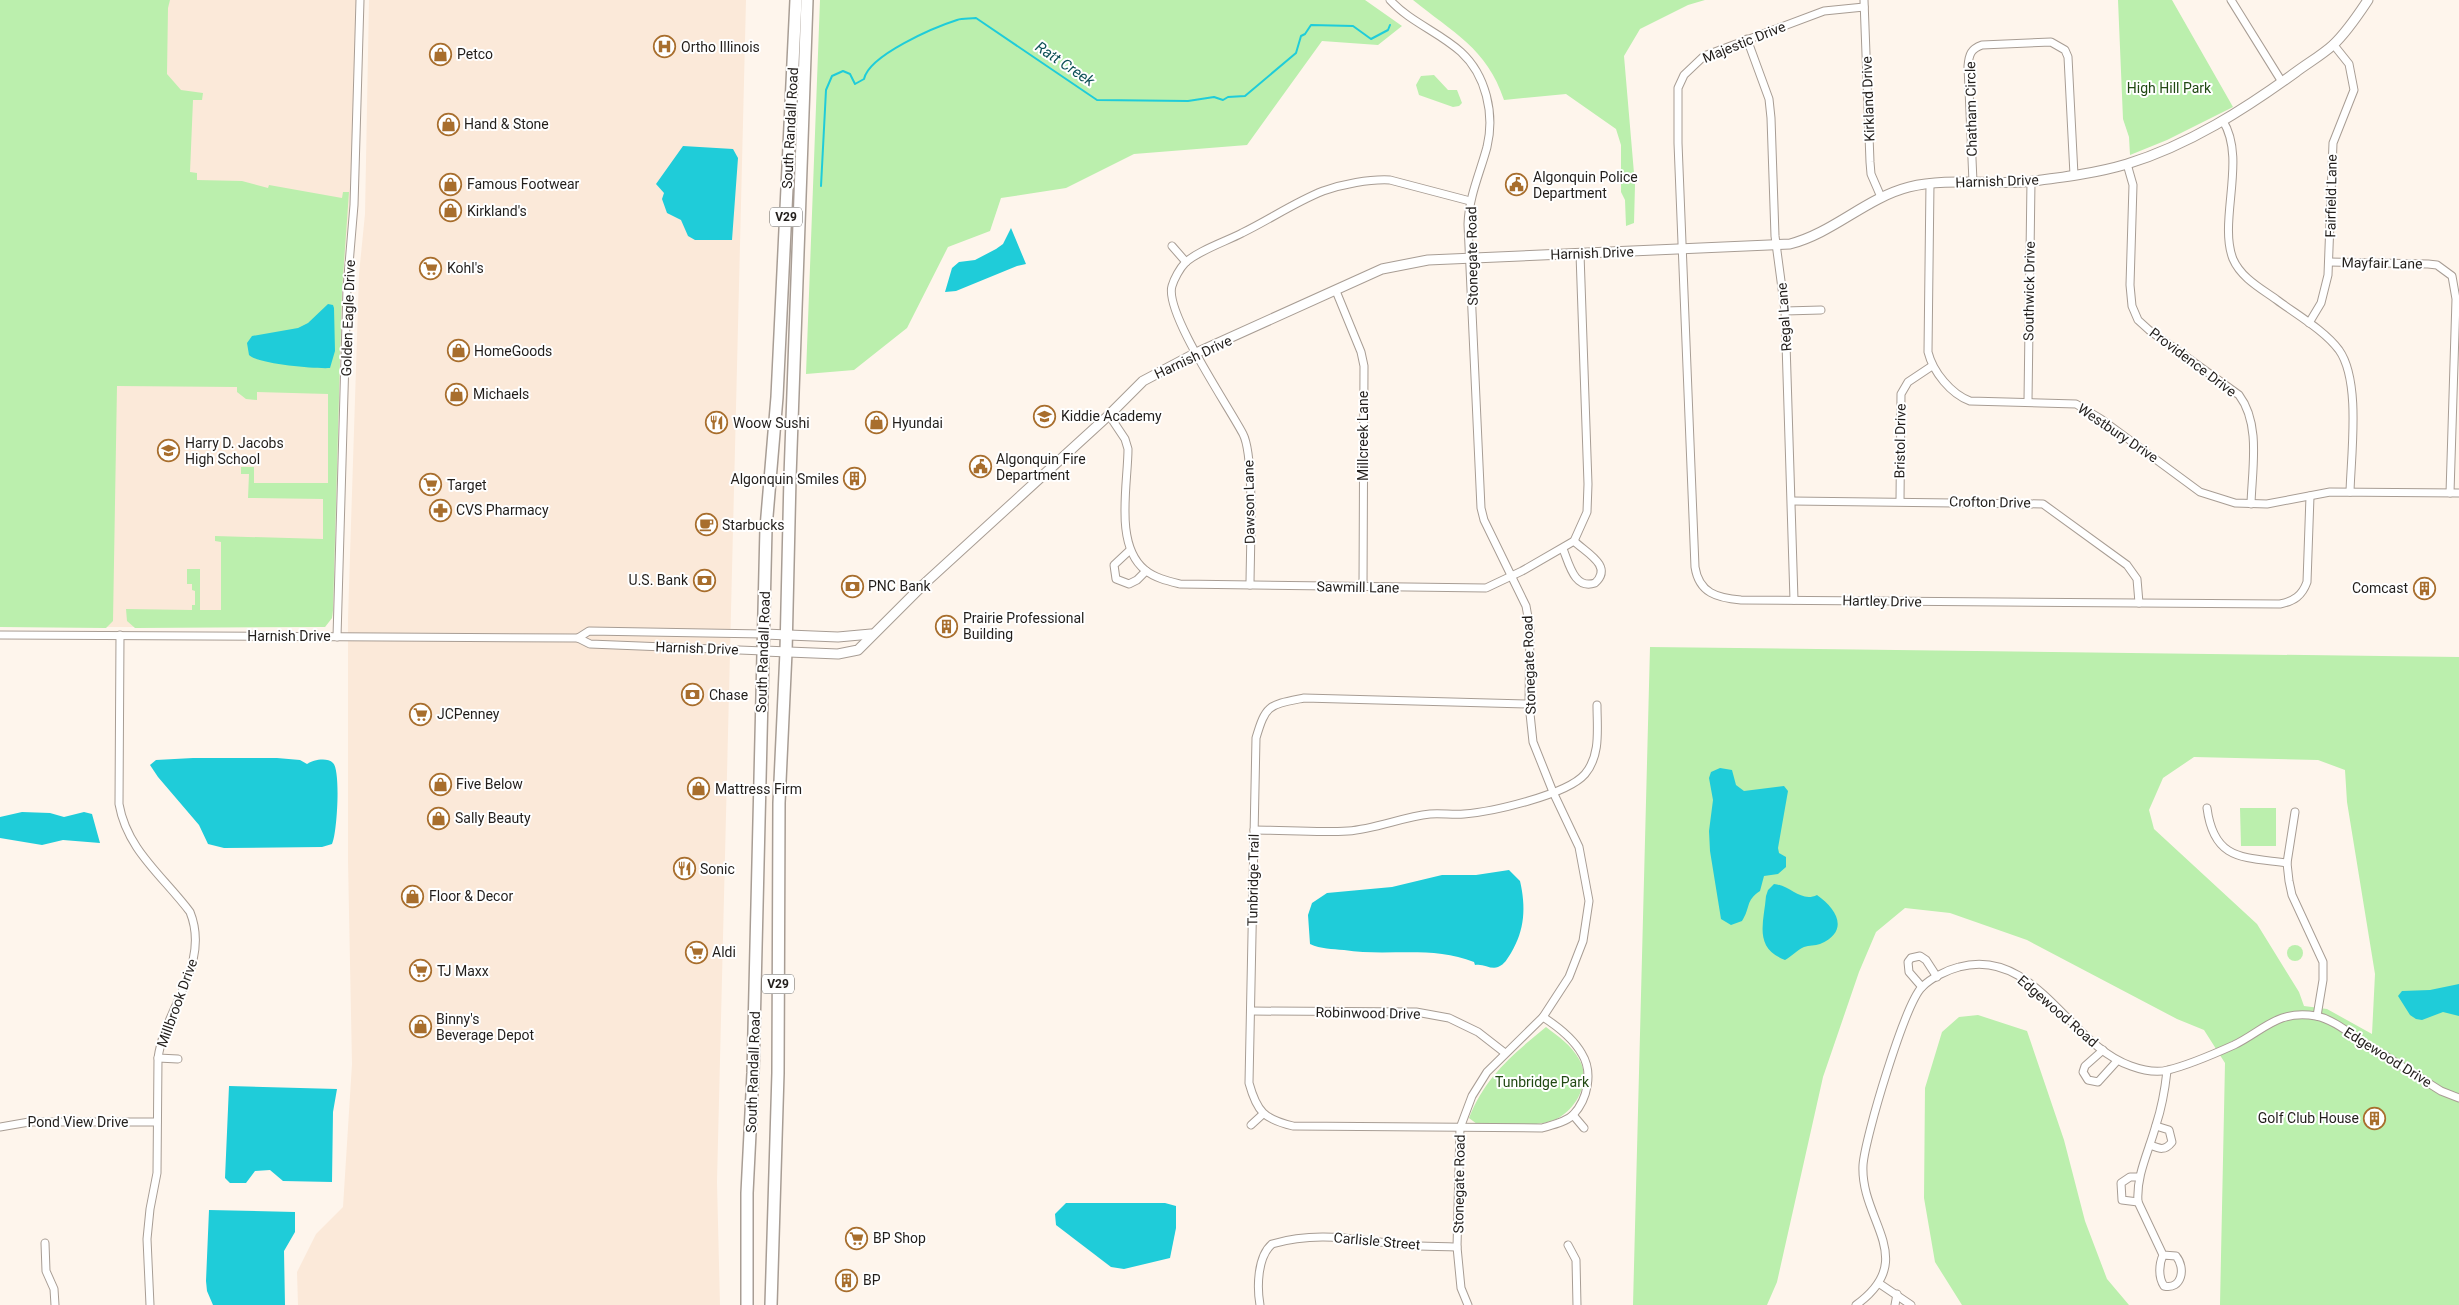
<svg xmlns="http://www.w3.org/2000/svg" width="2459" height="1305" font-family="Roboto,sans-serif">
<style>
.built{fill:#fbe9d9}
.green{fill:#bbefad;fill-rule:evenodd}
.water{fill:#1fccd9}
.lines{fill:none;stroke-linecap:round;stroke-linejoin:round}
.stream{stroke:#1fccd9;stroke-width:2}
.minor-casing{stroke:#a89d94;stroke-width:9}
.tertiary-casing{stroke:#a89d94;stroke-width:11}
.primary-casing{stroke:#a89d94;stroke-width:14}
.minor{stroke:#fff;stroke-width:7}
.tertiary{stroke:#fff;stroke-width:9}
.primary{stroke:#fff;stroke-width:11}
.labels{text-anchor:middle;dominant-baseline:central;stroke-width:4;stroke-linejoin:round;paint-order:stroke}
.shield{fill:#fff;stroke:#64625f;stroke-width:1}
.shield-label{font-size:12px;font-weight:bold;fill:#221e1b}
.street-label{font-size:14px;fill:#221e1b;stroke:#fff}
.poi-label{font-size:14px;fill:#221e1b;stroke:#fff;text-anchor:start}
.park-label{font-size:14px;fill:#214913;stroke:#fff}
.water-label{font-size:15px;font-style:italic;fill:#0d5056;stroke:#fff}
</style>
<rect width="100%" height="100%" fill="#fef5ec"/>
<g class="built">
<path d="M0,0h356l-6,196 -8,95 -9,319 -1,8 -7,9h-325z"/>
<path d="M369,0h377l-29,1182 3,123h-422l-1,-33 19,-38 27,-27 9,-143 -4,-203v-243l11,-344 6,-60z"/>
</g>
<g class="green">
<path d="M0,0h170l-2,8 -1,66 14,16 22,3 -1,7h-9l-3,72 7,1v7l45,1 26,7 1,-3 73,13 1,-6h6l-7,99 -9,319 -1,8 -7,9 -190,1 -8,-7 -1,-12 66,1v-5h3v-14l-3,-1v-6h-5v-15h13v41h21v-68l-6,-1v-5l108,3v-40l-75,-1 1,-24h-8v-7h13v16h74v-89l-71,-2v8l-11,-1 -9,-7v-5l-120,-1 -4,235 -7,7 -106,-1z"/>
<path d="M820,0h545l37,26 -24,19 -56,-4 -75,104 -113,9 -68,34 -65,10 -11,33 -42,16 -41,81 -53,42 -48,4z"/>
<path d="M1413,0h292l-17,5 -48,24 -16,27 11,129 -1,38 -8,3 -1,-26 -4,-8v-47l-5,-16 -50,-35 -62,6c-17,-52 -52,-68 -91,-100z"/>
<path d="M2118,0h54l61,107 -66,33 -37,15 -1,-18 -6,-18z"/>
<path d="M1434,75l14,15h9l5,13 -3,3 -6,1 -34,-12 -3,-10 5,-9z"/>
<path d="M1650,647l809,10v648h-239l5,-242 -21,-33 -27,-11 -150,-79 -77,-27 -45,-5 -29,24 -17,40 -36,105 -46,205 -10,23h-134zM2194,757l124,3 27,10 2,32 28,172 -3,60 -45,-25 -23,-3 -5,-14 -42,-68 -103,-95 -5,-19 14,-32z"/>
<path d="M2240,808h36v38h-35z"/>
<circle cx="2295" cy="953" r="8"/>
<path d="M1978,1015l49,16 37,109 21,81 22,58 22,26h-167l-27,-43 -11,-64 1,-110 17,-56 17,-15z"/>
<path d="M1546,1027c13,10 25,18 33,32 14,23 -5,55 -28,62 -22,7 -51,3 -74,3l-8,-6c16,-41 44,-64 77,-91z"/>
</g>
<g class="water">
<path d="M683,146l50,3 5,9 -6,82h-37l-7,-4 -7,-16 -14,-7 -5,-14 2,-6 -8,-9z"/>
<path d="M1011,228l15,36 -9,2 -61,25 -11,1 7,-24 7,-6 16,-2 21,-11 7,-5z"/>
<path d="M328,304l5,1 1,3 1,43 -5,17c-15,1 -72,-4 -81,-13l-2,-12 5,-7 46,-8 10,-5z"/>
<path d="M193,758h84l23,2 7,4c6,-4 20,-7 26,-1 8,7 4,72 -1,81l-10,3 -98,1 -16,-4 -9,-19 -41,-48 -8,-12 6,-5z"/>
<path d="M1720,768l12,2 4,15 8,6 40,-5 4,5 -10,57 1,5 7,4v10l-8,7 -14,2 -4,15c-15,10 -9,16 -18,30l-11,4 -10,-6 -11,-68 -1,-20 4,-31 -4,-22 2,-6z"/>
<path d="M22,812l28,1 14,4 20,-5 8,2 8,29 -37,-3 -21,5 -42,-7v-21z"/>
<path d="M1509,870l11,11c6,26 5,49 -9,72 -4,6 -6,11 -13,14 -7,3 -15,-4 -23,-2l-1,-3c-42,-17 -87,-5 -130,-12 -12,-1 -23,-1 -34,-6l-2,-29 4,-12 15,-10 65,-6 50,-12h34z"/>
<path d="M1774,884c16,1 27,19 43,11 20,14 33,36 3,49 -5,2 -11,1 -16,3 -7,3 -12,9 -19,13 -32,-12 -21,-38 -19,-64l2,-6z"/>
<path d="M2459,984v32l-16,-4 -21,8 -6,-1 -6,-4 -12,-19 4,-5 28,-1z"/>
<path d="M229,1086l108,3 -4,23 -1,70 -49,-1 -13,-11 -15,1 -9,12h-16l-5,-5z"/>
<path d="M1066,1203h99l11,3v22l-6,30 -46,11 -13,-2 -55,-42 -1,-11z"/>
<path d="M209,1210l86,2v20l-11,19 1,54h-72l-6,-14 -1,-10z"/>
</g>
<g class="lines">
<path class="stream" d="M821,186l5,-96 6,-14 11,-5 7,3 5,10 9,-5c5,-24 71,-52 93,-59 6,-2 13,-1 19,-2l121,82 91,1 26,-4 9,3 5,-3 17,-1 51,-43 5,-17 4,-2 6,-9 42,1 18,13 17,-9 2,-5"/>
<defs>
<g id="minor">
<path d="M1390,0c20,22 49,32 71,52 25,23 34,62 26,95 -7,26 -18,49 -19,77l13,284 3,12 42,86 4,22 -1,76 4,38 20,50 26,55 10,54 -6,40 -14,36 -26,40 -56,55 -15,24 -12,32 -3,119 4,41 7,17"/>
<path d="M1864,0l6,162 1,12 10,23"/>
<path d="M2231,0l51,82"/>
<path d="M1864,7l-40,4 -120,45 -20,19 -6,13v55l17,424c4,26 22,31 46,33l539,4c14,-3 22,-8 27,-22l3,-86"/>
<path d="M1747,39l22,60 2,19 4,118 10,75 9,289"/>
<path d="M2223,121c24,38 -5,100 10,138 8,19 29,30 44,41 20,15 47,30 62,50 22,31 12,104 11,142"/>
<path d="M2127,164l6,21 -3,100 2,21 6,14 11,10 90,65c22,29 13,74 12,109"/>
<path d="M1973,182l-5,-116c1,-12 3,-17 14,-21l69,-3 14,8 3,7 6,118"/>
<path d="M1930,183l-2,169c5,20 23,42 42,49l106,3 25,15 99,73 35,11 32,1 63,-12 129,1"/>
<path d="M1172,246l14,16"/>
<path d="M2329,262l99,2 9,1 15,11 4,23 -6,194"/>
<path d="M1336,291l25,61 3,14 -1,221"/>
<path d="M1785,311l36,-1"/>
<path d="M2309,323l12,-20 7,-28 5,-132 21,-53 -5,-26 -16,-20"/>
<path d="M2028,401l3,-220"/>
<path d="M1109,415l16,24 3,10c0,35 -14,96 17,121 10,8 23,11 35,14l306,4 36,-17 52,-30 13,-29 1,-28 -8,-230"/>
<path d="M1792,501l251,3 84,61 10,14 2,24"/>
<path d="M1900,501l1,-107 7,-12 24,-16"/>
<path d="M1563,549c6,14 11,41 32,34 19,-17 -10,-31 -21,-42"/>
<path d="M1130,550l-16,15 2,14 13,5 8,-4 9,-9"/>
<path d="M1250,585c0,-31 5,-128 -7,-151 -14,-27 -79,-122 -71,-148 2,-7 8,-18 13,-23 12,-12 42,-22 57,-30 27,-13 53,-31 81,-42 20,-7 46,-12 67,-11l80,21"/>
<path d="M0,635l578,3 12,6 174,7"/>
<path d="M120,635l-1,169c8,46 44,72 71,108 21,52 -25,96 -32,146l-1,115 -7,36 -3,30 3,66"/>
<path d="M337,637l10,-349 7,-83 6,-205"/>
<path d="M578,638l11,-7 175,3"/>
<path d="M1529,704l-225,-6c-35,7 -38,6 -48,40l-7,345c8,29 15,36 44,43l249,2c10,-3 24,-6 31,-13 15,-16 20,-43 9,-61 -9,-16 -25,-28 -39,-37"/>
<path d="M2207,808c7,53 36,49 80,55"/>
<path d="M2295,812l-8,51 2,18 3,14 31,67v18l-6,36"/>
<path d="M1254,830c31,0 63,3 94,1 28,-2 54,-14 82,-17 11,-1 23,1 34,0 27,-2 103,-19 121,-40 16,-19 12,-45 12,-69"/>
<path d="M1922,987l-13,-15 -1,-10 3,-4 9,-2 6,4 11,17"/>
<path d="M1251,1011l165,1 33,6 29,14 27,21"/>
<path d="M2103,1050l-18,16 -2,6 5,8 10,2 19,-21"/>
<path d="M158,1058l20,1"/>
<path d="M1573,1115l11,13"/>
<path d="M1251,1125l12,-11"/>
<path d="M0,1127l29,-5h128"/>
<path d="M2150,1145c10,4 15,6 22,-3l-3,-12 -13,-4"/>
<path d="M2138,1202l-16,-2 -1,-17 9,-6h9"/>
<path d="M45,1243l1,28 8,18 1,16"/>
<path d="M1568,1245l8,15 1,45"/>
<path d="M2163,1255l13,1c10,12 6,34 -12,30 -6,-9 -5,-22 -1,-31l-25,-53c-2,-27 11,-51 18,-77 6,-18 9,-36 11,-54"/>
<path d="M1880,1284l31,21"/>
<path d="M1260,1305c-3,-17 -3,-48 12,-61 49,-14 86,-3 135,1 16,2 34,1 50,2"/>
<path d="M1856,1305c64,-46 4,-84 7,-140 2,-28 42,-161 59,-178 9,-9 25,-17 37,-20 76,-21 111,79 172,99 11,4 26,7 37,4 21,-5 46,-16 66,-25 29,-14 44,-36 82,-29 16,3 32,16 45,25 27,16 53,33 80,50l18,7"/>
<path d="M1895,1305l2,-11"/>
</g>
<g id="tertiary">
<path d="M764,634l74,3 33,-3"/>
<path d="M764,651l74,3 20,-4 66,-66 185,-169 34,-34 53,-28 186,-84 46,-9 362,-16c43,-11 76,-46 119,-57 41,-10 84,-1 125,-6 31,-4 63,-8 93,-17 62,-19 118,-55 169,-92 12,-9 26,-17 37,-27 14,-13 25,-30 35,-45"/>
</g>
<g id="primary">
<path d="M747,1305v-112l6,-120 13,-545 11,-131 19,-397"/>
<path d="M771,1305l7,-232 1,-270 7,-151 4,-175 17,-477"/>
</g>
</defs>
<use href="#minor" class="minor-casing"/>
<use href="#tertiary" class="tertiary-casing"/>
<use href="#primary" class="primary-casing"/>
<use href="#minor" class="minor"/>
<use href="#tertiary" class="tertiary"/>
<use href="#primary" class="primary"/>
</g>
<defs>
<symbol id="hospital-ring" viewBox="-11 -11 22 22"><circle r="9.5" fill="#fff" stroke="#a86e2d" stroke-width="1.5"/><path d="M-5-5h3v3.5h4V-5h3V5h-3V1.5h-4V5h-3Z" fill="#a86e2d"/></symbol>
<symbol id="shop-ring" viewBox="-11 -11 22 22"><circle r="9.5" fill="#fff" stroke="#a86e2d" stroke-width="1.5"/><path d="M-5-2.5h2.3a2.7 3.5 0 0 1 5.4 0H5L5.5 6h-11ZM-1.5-2.5h3a1.5 2.3 0 0 0-3 0Z" fill="#a86e2d"/></symbol>
<symbol id="civic-ring" viewBox="-11 -11 22 22"><circle r="9.5" fill="#fff" stroke="#a86e2d" stroke-width="1.5"/><path d="M-.6-6.5H3V-4.5H.6V-3L4-1V1h2V6H-6V1h2V-1L-.6-3ZM-1.2 2.5V6h2.4V2.5Z" fill="#a86e2d"/></symbol>
<symbol id="supermarket-ring" viewBox="-11 -11 22 22"><circle r="9.5" fill="#fff" stroke="#a86e2d" stroke-width="1.5"/><path d="M-6-5.5h2.5l.6 2H6L4.5 2H-2.5L-4.4-4H-6ZM-1.5 3.2a1.3 1.3 0 1 0 .1 0ZM3 3.2a1.3 1.3 0 1 0 .1 0Z" fill="#a86e2d"/></symbol>
<symbol id="school-ring" viewBox="-11 -11 22 22"><circle r="9.5" fill="#fff" stroke="#a86e2d" stroke-width="1.5"/><path d="M0-5L7-2L0 1L-7-2ZM-4 1L0 2.5L4 1V4Q0 6-4 4Z" fill="#a86e2d"/></symbol>
<symbol id="restaurant-ring" viewBox="-11 -11 22 22"><circle r="9.5" fill="#fff" stroke="#a86e2d" stroke-width="1.5"/><path d="M-5-6h1v4h1v-4h1v4h1v-4h1v5L-1.5 .5V6h-2V.5L-5-1ZM5-6V6H3V1.5H1.5Q1.5-4 5-6Z" fill="#a86e2d"/></symbol>
<symbol id="building-ring" viewBox="-11 -11 22 22"><circle r="9.5" fill="#fff" stroke="#a86e2d" stroke-width="1.5"/><path d="M-4-6H4V6H1V3H-1V6H-4ZM-2.5-4.3h1.7v1.8h-1.7ZM.8-4.3h1.7v1.8H.8ZM-2.5-1h1.7V.8h-1.7ZM.8-1h1.7V.8H.8Z" fill="#a86e2d"/></symbol>
<symbol id="pharmacy-ring" viewBox="-11 -11 22 22"><circle r="9.5" fill="#fff" stroke="#a86e2d" stroke-width="1.5"/><path d="M-2-6h4v4h4v4h-4v4h-4v-4h-4v-4h4Z" fill="#a86e2d"/></symbol>
<symbol id="cafe-ring" viewBox="-11 -11 22 22"><circle r="9.5" fill="#fff" stroke="#a86e2d" stroke-width="1.5"/><path d="M-5.5-4.5H6V0H3Q3 3.5 0 3.5H-2.5Q-5.5 3.5-5.5 0ZM3-3.2v2h1.7v-2ZM-6 4.5H4V6H-6Z" fill="#a86e2d"/></symbol>
<symbol id="bank-ring" viewBox="-11 -11 22 22"><circle r="9.5" fill="#fff" stroke="#a86e2d" stroke-width="1.5"/><path d="M-6-4H6V4H-6ZM0-2.3a2.3 2.3 0 1 0 0 4.6a2.3 2.3 0 1 0 0-4.6Z" fill="#a86e2d"/></symbol>
</defs>
<g fill-rule="evenodd">
<use href="#hospital-ring" x="652" y="34" width="25" height="25"/>
<use href="#shop-ring" x="428" y="42" width="25" height="25"/>
<use href="#shop-ring" x="436" y="112" width="25" height="25"/>
<use href="#shop-ring" x="438" y="172" width="25" height="25"/>
<use href="#civic-ring" x="1504" y="172" width="25" height="25"/>
<use href="#shop-ring" x="438" y="198" width="25" height="25"/>
<use href="#supermarket-ring" x="418" y="256" width="25" height="25"/>
<use href="#shop-ring" x="446" y="338" width="25" height="25"/>
<use href="#shop-ring" x="444" y="382" width="25" height="25"/>
<use href="#school-ring" x="1032" y="404" width="25" height="25"/>
<use href="#restaurant-ring" x="704" y="410" width="25" height="25"/>
<use href="#shop-ring" x="864" y="410" width="25" height="25"/>
<use href="#school-ring" x="156" y="438" width="25" height="25"/>
<use href="#civic-ring" x="968" y="454" width="25" height="25"/>
<use href="#building-ring" x="842" y="466" width="25" height="25"/>
<use href="#supermarket-ring" x="418" y="472" width="25" height="25"/>
<use href="#pharmacy-ring" x="428" y="498" width="25" height="25"/>
<use href="#cafe-ring" x="694" y="512" width="25" height="25"/>
<use href="#bank-ring" x="692" y="568" width="25" height="25"/>
<use href="#bank-ring" x="840" y="574" width="25" height="25"/>
<use href="#building-ring" x="2412" y="576" width="25" height="25"/>
<use href="#building-ring" x="934" y="614" width="25" height="25"/>
<use href="#bank-ring" x="680" y="682" width="25" height="25"/>
<use href="#supermarket-ring" x="408" y="702" width="25" height="25"/>
<use href="#shop-ring" x="428" y="772" width="25" height="25"/>
<use href="#shop-ring" x="686" y="776" width="25" height="25"/>
<use href="#shop-ring" x="426" y="806" width="25" height="25"/>
<use href="#restaurant-ring" x="672" y="856" width="25" height="25"/>
<use href="#shop-ring" x="400" y="884" width="25" height="25"/>
<use href="#supermarket-ring" x="684" y="940" width="25" height="25"/>
<use href="#supermarket-ring" x="408" y="958" width="25" height="25"/>
<use href="#shop-ring" x="408" y="1014" width="25" height="25"/>
<use href="#building-ring" x="2362" y="1106" width="25" height="25"/>
<use href="#supermarket-ring" x="844" y="1226" width="25" height="25"/>
<use href="#building-ring" x="834" y="1268" width="25" height="25"/>
</g>
<g class="labels">
<g class="shield">
<rect x="770" y="207.5" width="32" height="19" rx="4"/>
<rect x="762" y="974.5" width="32" height="19" rx="4"/>
</g>
<g class="shield-label">
<text x="786" y="217">V29</text>
<text x="778" y="984">V29</text>
</g>
<g class="street-label">
<text transform="translate(1744 42) rotate(-22)">Majestic Drive</text>
<text transform="translate(1868 99) rotate(-92)">Kirkland Drive</text>
<text transform="translate(1971 109) rotate(-91)">Chatham Circle</text>
<text transform="translate(790 128) rotate(-87)">South Randall Road</text>
<text transform="translate(1997 181) rotate(-2)">Harnish Drive</text>
<text transform="translate(2331 196) rotate(-89)">Fairfield Lane</text>
<text transform="translate(1592 253) rotate(-2)">Harnish Drive</text>
<text transform="translate(1472 256) rotate(-91)">Stonegate Road</text>
<text transform="translate(2382 263) rotate(1)">Mayfair Lane</text>
<text transform="translate(2029 291) rotate(-89)">Southwick Drive</text>
<text transform="translate(1784 317) rotate(-94)">Regal Lane</text>
<text transform="translate(348 318) rotate(-88)">Golden Eagle Drive</text>
<text transform="translate(1193 357) rotate(-25)">Harnish Drive</text>
<text transform="translate(2193 362) rotate(37)">Providence Drive</text>
<text transform="translate(2118 433) rotate(34)">Westbury Drive</text>
<text transform="translate(1363 436) rotate(-90)">Millcreek Lane</text>
<text transform="translate(1900 441) rotate(-89)">Bristol Drive</text>
<text transform="translate(1249 502) rotate(-91)">Dawson Lane</text>
<text transform="translate(1990 502) rotate(1)">Crofton Drive</text>
<text transform="translate(1358 587) rotate(1)">Sawmill Lane</text>
<text transform="translate(1882 601) rotate(1)">Hartley Drive</text>
<text x="289" y="636">Harnish Drive</text>
<text transform="translate(697 648) rotate(2)">Harnish Drive</text>
<text transform="translate(763 652) rotate(-88)">South Randall Road</text>
<text transform="translate(1529 665) rotate(-92)">Stonegate Road</text>
<text transform="translate(1253 880) rotate(-89)">Tunbridge Trail</text>
<text transform="translate(177 1003) rotate(-70)">Millbrook Drive</text>
<text transform="translate(2058 1011) rotate(41)">Edgewood Road</text>
<text transform="translate(1368 1013) rotate(1)">Robinwood Drive</text>
<text transform="translate(2388 1057) rotate(32)">Edgewood Drive</text>
<text transform="translate(753 1072) rotate(-88)">South Randall Road</text>
<text x="78" y="1122">Pond View Drive</text>
<text transform="translate(1459 1184) rotate(-89)">Stonegate Road</text>
<text transform="translate(1377 1241) rotate(5)">Carlisle Street</text>
</g>
<g class="poi-label">
<text x="681" y="47">Ortho Illinois</text>
<text x="457" y="54">Petco</text>
<text x="464" y="124">Hand &amp; Stone</text>
<text x="1533" y="177">Algonquin Police<tspan x="1533" dy="16">Department</tspan></text>
<text x="467" y="184">Famous Footwear</text>
<text x="467" y="211">Kirkland's</text>
<text x="447" y="268">Kohl's</text>
<text x="474" y="351">HomeGoods</text>
<text x="473" y="394">Michaels</text>
<text x="1061" y="416">Kiddie Academy</text>
<text x="733" y="423">Woow Sushi</text>
<text x="892" y="423">Hyundai</text>
<text x="185" y="443">Harry D. Jacobs<tspan x="185" dy="16">High School</tspan></text>
<text x="996" y="459">Algonquin Fire<tspan x="996" dy="16">Department</tspan></text>
<text x="839" y="479" text-anchor="end">Algonquin Smiles</text>
<text x="447" y="485">Target</text>
<text x="456" y="510">CVS Pharmacy</text>
<text x="722" y="525">Starbucks</text>
<text x="688" y="580" text-anchor="end">U.S. Bank</text>
<text x="868" y="586">PNC Bank</text>
<text x="2408" y="588" text-anchor="end">Comcast</text>
<text x="963" y="618">Prairie Professional<tspan x="963" dy="16">Building</tspan></text>
<text x="709" y="695">Chase</text>
<text x="437" y="714">JCPenney</text>
<text x="456" y="784">Five Below</text>
<text x="715" y="789">Mattress Firm</text>
<text x="455" y="818">Sally Beauty</text>
<text x="700" y="869">Sonic</text>
<text x="429" y="896">Floor &amp; Decor</text>
<text x="712" y="952">Aldi</text>
<text x="437" y="971">TJ Maxx</text>
<text x="436" y="1019">Binny's<tspan x="436" dy="16">Beverage Depot</tspan></text>
<text x="2359" y="1118" text-anchor="end">Golf Club House</text>
<text x="873" y="1238">BP Shop</text>
<text x="863" y="1280">BP</text>
</g>
<g class="park-label">
<text x="2169" y="88">High Hill Park</text>
<text x="1542" y="1082">Tunbridge Park</text>
</g>
<g class="water-label">
<text transform="translate(1065 64) rotate(34)">Ratt Creek</text>
</g>
</g>
</svg>
